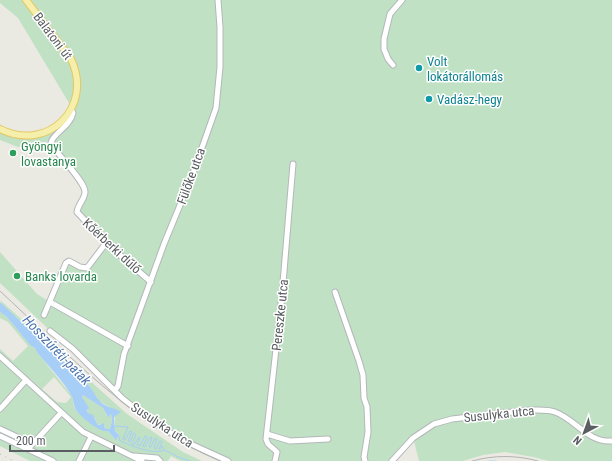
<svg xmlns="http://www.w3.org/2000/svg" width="612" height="461" font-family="'Roboto Condensed',sans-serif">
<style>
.green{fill:#c0e1c3;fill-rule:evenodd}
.water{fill:#a7cef6;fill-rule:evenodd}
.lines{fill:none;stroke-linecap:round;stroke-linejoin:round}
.stream{stroke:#a7cef6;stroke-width:1}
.minor-casing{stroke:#b4b7bb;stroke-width:7}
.major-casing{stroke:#e2c864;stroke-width:8}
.minor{stroke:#fff;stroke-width:5}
.major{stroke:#f6efac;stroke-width:6}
.tram{stroke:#b2b3b3;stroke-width:1}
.rail{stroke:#b2b3b3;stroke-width:1;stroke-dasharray:1 5;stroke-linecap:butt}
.culture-dot{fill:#0f9aa8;stroke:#fff;stroke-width:1.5}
.leisure-dot{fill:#2e9e5b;stroke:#fff;stroke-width:1.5}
.labels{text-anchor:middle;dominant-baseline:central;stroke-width:3;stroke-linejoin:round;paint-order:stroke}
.street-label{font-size:13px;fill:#5a5d61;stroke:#fff}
.culture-label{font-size:13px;fill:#0d838f;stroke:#fff;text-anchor:start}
.leisure-label{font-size:13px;fill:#27864d;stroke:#fff;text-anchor:start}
.water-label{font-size:14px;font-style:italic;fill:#4a74ae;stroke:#fff}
</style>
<rect width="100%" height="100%" fill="#ebeae2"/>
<g class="green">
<path d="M0,0h612v461h-63l-16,-4 -28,-5 -22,3 -20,6h-44l-5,-20 -20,20h-166l-74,-38 -76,-66 -78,-74v-31l37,42 13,8 16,-39 17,6 22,-26 -27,-28 7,-22 -34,-52 -33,6 -18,-7v-9c4,1 7,4 11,6 14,5 38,0 48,-11 5,-5 8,-12 13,-18l-54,-90 -18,-15z"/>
<path d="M0,300l127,114 56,38 19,9h-22l-9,-5 -3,5h-138l-30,-15v-97l13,12 15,-15 -20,-24 -8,-4v-6l7,5 23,28 6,4v2l36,45 2,11 3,5 31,19 7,8h2l2,-4 -4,-4v-15l-4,-8 -12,-7 -10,-15 -87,-82zM54,377l17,20 -5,6 -9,-1 -15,-13z"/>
<path d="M83,395l20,13 4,8h1l3,-2 1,7 -2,8 -6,-1 -2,-4 -4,1 -3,-7 -7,-5 -1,-7 -5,-9z"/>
</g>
<path class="water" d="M0,302l89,84c5,5 7,13 14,18 6,4 12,4 18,8l-7,5 1,14 4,4 -3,5 -8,-9c-8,2 -28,-15 -32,-21 -3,-5 -2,-10 -5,-15 -9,-16 -24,-30 -35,-44v-2l-6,-4 -23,-28 -7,-5zM83,395l20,13 5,9 3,-3 1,7 -2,8 -6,-1v-4l-1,-1 -3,2h-2l-5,-10 -5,-2 -1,-3 2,-2 -7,-11z"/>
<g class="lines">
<g class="stream">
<path d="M114,426l14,1 -5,12 2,1 5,-9 2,1 -4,9 2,1 4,-9 2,2 -4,9 2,1 5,-8 1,1 -3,7 3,1 5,-10 2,1 -4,9 2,1 5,-10 2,1 -3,9h2l4,-9 2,1 -3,9 2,1 4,-8 2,1 -3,7h1l2,-3 2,3"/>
<path d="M118,436l2,1 -1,3c12,6 34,15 46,10l13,7 12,4"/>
<path d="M489,461h7"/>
</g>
<defs>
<g id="minor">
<path d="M393,65l-5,-6 -4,-10v-10l6,-25 12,-14"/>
<path d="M71,110l2,3c-3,14 -21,21 -22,30 6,12 34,38 34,49 0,7 -7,12 -8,20l29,31 45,39"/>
<path d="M335,292l24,69 4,14 1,23 3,9 1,25 -4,25 1,4"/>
<path d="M50,302l78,44"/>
<path d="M44,315l22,-52 3,-2 11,6 7,1 19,-25"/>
<path d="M50,331l23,18 50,50 31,24 30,18 44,20"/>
<path d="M0,356l83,76 59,29"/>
<path d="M115,390l3,-4 6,-32 40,-110 28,-68 24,-68 4,-41v-40l-2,-27"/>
<path d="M0,409l26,-29"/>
<path d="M0,429l32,15"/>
<path d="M267,434l23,7 38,-2"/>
<path d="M0,436l53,25"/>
<path d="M28,449l33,-36"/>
<path d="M134,456l23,2 3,3"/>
<path d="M79,461l12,-24"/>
<path d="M275,461l2,-9 -9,-8 -2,-5 16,-144 11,-131"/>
<path d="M392,461l21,-23 21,-14 18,-5 78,-9c8,0 17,-1 25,2 20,7 33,31 57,29"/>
</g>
<path id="major" d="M0,129c48,24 94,-22 71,-70l-45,-59"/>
</defs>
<use href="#minor" class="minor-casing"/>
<use href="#major" class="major-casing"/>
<use href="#minor" class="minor"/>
<use href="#major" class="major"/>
<g class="tram">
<path d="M0,291c68,63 132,133 220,170"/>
<path d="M472,461c22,-6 44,-6 66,0"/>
</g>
<path class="rail" d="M0,454l14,7"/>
</g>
<g class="culture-dot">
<circle cx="419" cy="68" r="4"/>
<circle cx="429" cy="99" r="4"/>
</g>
<g class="leisure-dot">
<circle cx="13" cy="153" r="4"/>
<circle cx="17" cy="276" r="4"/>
</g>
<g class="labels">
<g class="street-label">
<text transform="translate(53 36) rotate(53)">Balatoni út</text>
<text transform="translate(191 176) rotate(-70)">Fülőke utca</text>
<text transform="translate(112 246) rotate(43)">Kőérberki dűlő</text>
<text transform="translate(280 315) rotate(-84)">Pereszke utca</text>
<text transform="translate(499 414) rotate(-6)">Susulyka utca</text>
<text transform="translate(162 425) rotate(33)">Susulyka utca</text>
</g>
<g class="culture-label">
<text x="427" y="61">Volt<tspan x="427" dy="15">lokátorállomás</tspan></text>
<text x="437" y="99">Vadász-hegy</text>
</g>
<g class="leisure-label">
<text x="21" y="146">Gyöngyi<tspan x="21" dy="15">lovastanya</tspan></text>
<text x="25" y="276">Banks lovarda</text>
</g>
<g class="water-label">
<text transform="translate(57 350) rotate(46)">Hosszúréti-patak</text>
</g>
</g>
<g transform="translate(584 433) rotate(221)" stroke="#ffffff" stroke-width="3" paint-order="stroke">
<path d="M0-3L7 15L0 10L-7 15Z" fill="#5a5d61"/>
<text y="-6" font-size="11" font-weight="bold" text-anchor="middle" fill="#5a5d61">N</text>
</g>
<path d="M10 445v6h104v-6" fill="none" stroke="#5a5d61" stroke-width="2"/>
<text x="16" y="445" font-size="12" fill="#5a5d61" stroke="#ffffff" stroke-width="3" paint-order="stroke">200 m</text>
</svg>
